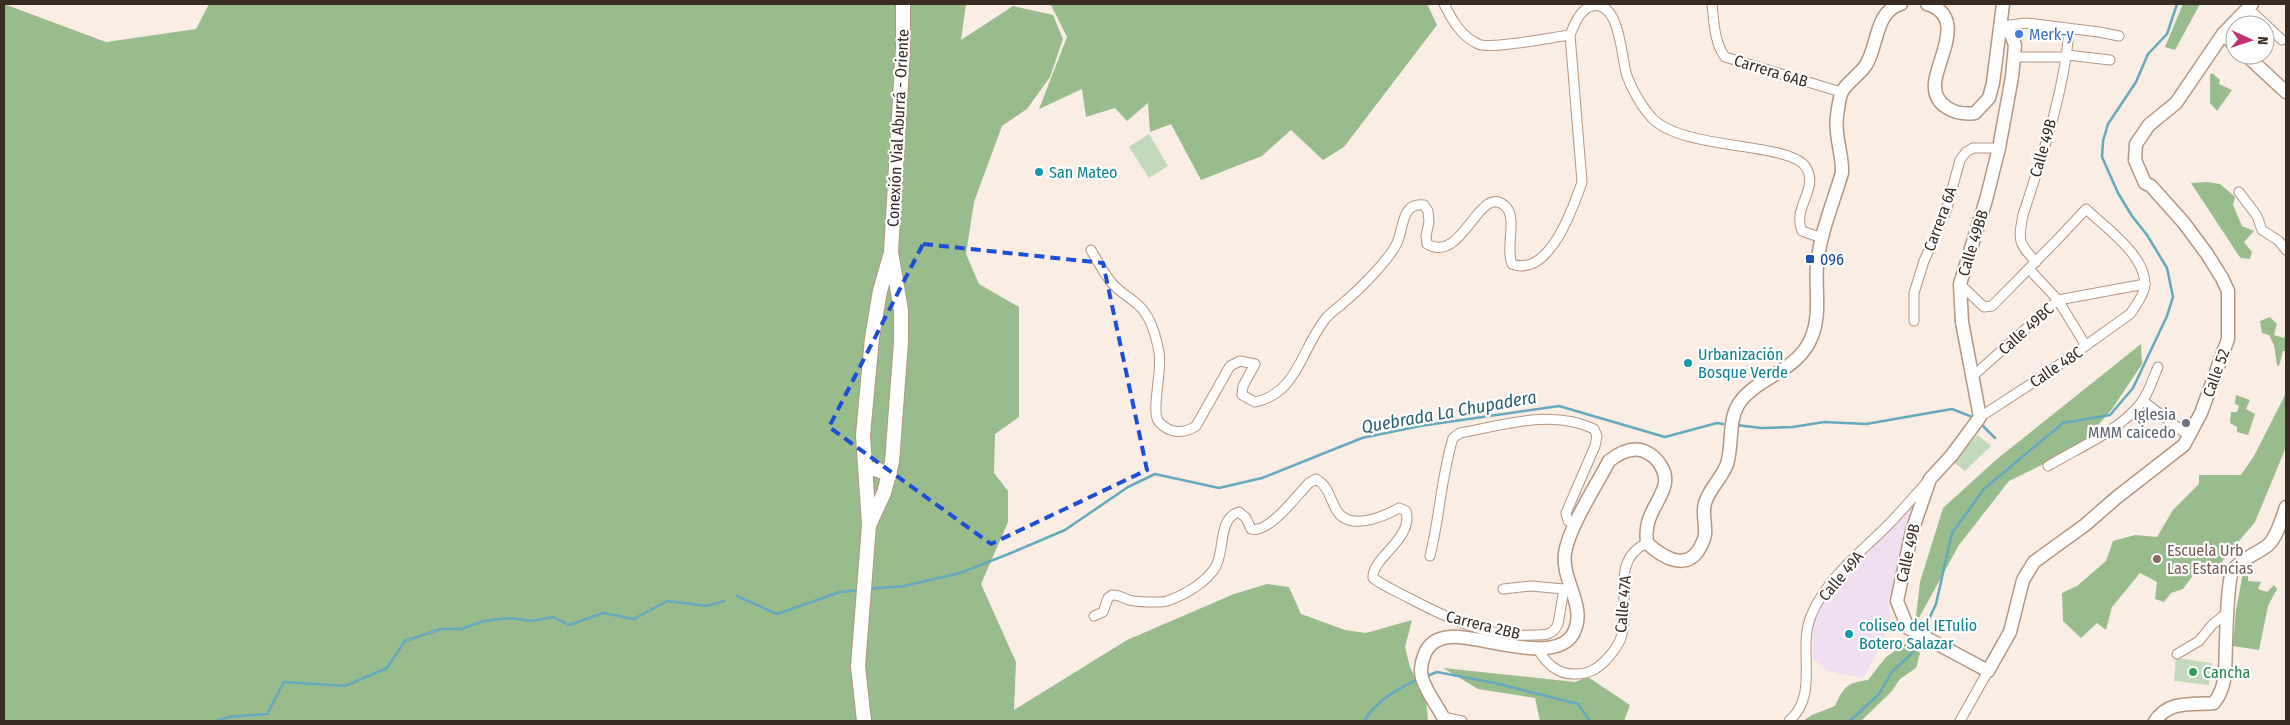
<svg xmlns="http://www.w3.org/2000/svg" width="2290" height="725" font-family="'Fira Sans Condensed',sans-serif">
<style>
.education{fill:#f0dff1}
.green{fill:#c3d9bc}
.forest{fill:#99bc8d}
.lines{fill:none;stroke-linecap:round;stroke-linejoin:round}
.stream{stroke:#64a9be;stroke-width:2.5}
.street-casing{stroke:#b59680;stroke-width:11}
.secondary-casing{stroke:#b59680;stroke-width:15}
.primary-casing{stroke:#b59680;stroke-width:16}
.street{stroke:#fff;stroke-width:9}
.secondary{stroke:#fff;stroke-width:12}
.primary{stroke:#fff;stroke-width:14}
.marked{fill:none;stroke:#1d4ed8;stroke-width:4;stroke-dasharray:10 6;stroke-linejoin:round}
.shop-dot{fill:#3f7fe0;stroke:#fff;stroke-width:2}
.culture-dot{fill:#0f9aa8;stroke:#fff;stroke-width:2}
.transit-dot{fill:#1a4fb4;stroke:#fff;stroke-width:2}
.worship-dot{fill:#6b7280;stroke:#fff;stroke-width:2}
.education-dot{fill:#8d6e63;stroke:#fff;stroke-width:2}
.leisure-dot{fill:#2e9e5b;stroke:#fff;stroke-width:2}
.labels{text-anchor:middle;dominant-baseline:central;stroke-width:4.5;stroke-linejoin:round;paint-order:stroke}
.shop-label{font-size:16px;fill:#366cbe;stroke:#fff;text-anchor:start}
.street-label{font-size:16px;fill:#382b22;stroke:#fff}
.culture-label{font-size:16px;fill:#0d838f;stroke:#fff;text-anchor:start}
.transit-label{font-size:16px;fill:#164399;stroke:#fff;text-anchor:start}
.worship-label{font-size:16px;fill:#5b616d;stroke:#fff;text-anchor:end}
.education-label{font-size:16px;fill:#785e54;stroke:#fff;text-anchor:start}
.leisure-label{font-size:16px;fill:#27864d;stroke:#fff;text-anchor:start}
.water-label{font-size:18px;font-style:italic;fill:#286070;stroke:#fff}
</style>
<rect width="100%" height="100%" fill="#faede3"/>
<path class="education" d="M1913,506l-24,98 1,15 -7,22 -19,36 -23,-2 -17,-6 -11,-11 1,-37 17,-31 14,-18z"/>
<g class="green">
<path d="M1149,134l19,32 -19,12 -20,-31z"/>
<path d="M1978,435l13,11 -26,25 -13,-10z"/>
<path d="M2176,658l36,5 -3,22 -35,-4z"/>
</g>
<g class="forest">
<path d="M4,4l102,38 90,-13 13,-25h757l-5,36 52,-34 40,9 10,24 -13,38 -23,32 -25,17 -28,76 -8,52 13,30 40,23v110l-24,17 -1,39 14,18v31l-27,62 35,78 -2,48 113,-70 107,-46 33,-10 22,3 12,27 44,16 21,3 46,-13 -7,27 5,20 16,32 2,22h-1424z"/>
<path d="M1053,4h374l10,21 -93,122 -21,13 -32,-30 -29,26 -61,24 -30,-56 -21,8 -2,-29 -21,18 -12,-13 -29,9 -4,-28 -43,20 28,-72 -16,-32z"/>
<path d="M2183,4h17l-25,46 -10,-3z"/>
<path d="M2212,73l8,7 -1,4 13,6 -15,21 -7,-8v-28z"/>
<path d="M2207,182l13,2 15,13 -2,8 9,21 12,5 -10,11 8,10 -2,7 -9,-1 -2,-2 -48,-73z"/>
<path d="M2270,317l7,7 -3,11 10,3 2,-5v18h-3l-4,15 -2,-1 -3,-20 -5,-10 -7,-2 -2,-12z"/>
<path d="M2141,344l1,20 -30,45 -32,37 -71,35 -50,64 -44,80 5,-43 23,-74 54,-49z"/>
<path d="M2236,395l14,5 -4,9 9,5 -7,21 -11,-3v-5l-7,-4 1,-11h6l2,-6 -4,-2z"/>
<path d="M2285,395l1,50 -2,7 -29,70 -41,49 -15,-4 -16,22 -12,4 -7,9 -9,-3 2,-17 -17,-9 -28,34 -6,23 -9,-7 -16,15 -18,-17 -1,-28 15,-7 29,-25 7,-20 22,-6 22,2 16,-27 26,-26v-9h42l13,-19z"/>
<path d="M2244,568l4,2v11l13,1 -3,7 9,3 7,-7 3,4 -9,17 -9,44 -26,-4 3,-36z"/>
<path d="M1908,642l12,11 -4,15 -16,11 -9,13 -30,29h-58l9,-6 23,-9c9,-19 11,-23 33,-26l18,-23z"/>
<path d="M1443,668l132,14 13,-5 42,28 -6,16h-84l-5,-23 -57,-9z"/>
</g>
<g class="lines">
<g class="stream">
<path d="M1980,423l15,15"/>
<path d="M1736,425l25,3 32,-1 31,-5 42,2 86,-15 23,9"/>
<path d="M868,589l36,-3 56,-13 51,-20 54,-23 63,-43 27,-13 64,14 43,-10 100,-40 58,-12 139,-20 106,31 52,-14 6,1"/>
<path d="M737,596l40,18 63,-22 20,-2"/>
<path d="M1923,632l13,-28 16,-71 32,-44 79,-66 47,-8 23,-27 34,-72 6,-19 -6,-29 -20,-33 -15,-19 -14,-23 -16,-36 1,-16 5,-17 28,-42 12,-28 19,-20 10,-30"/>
<path d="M1427,676l10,-4 58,11 83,21 12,17"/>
<path d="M216,721l13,-4 38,-3 17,-32 61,4 42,-18 18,-27 36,-12h20l23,-8 25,-3 23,3 21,-4 16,8 34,-12 31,6 33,-18 40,5 17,-5"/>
<path d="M1364,721c12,-20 34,-33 55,-42"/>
<path d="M1850,721l29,-27 12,-21 22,-21 6,-13"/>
</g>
<defs>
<g id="street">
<path d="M1444,4c8,16 17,32 34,40 12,6 75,-7 92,-9"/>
<path d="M1712,4c2,17 2,38 13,53l116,35"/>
<path d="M2248,8l34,32"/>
<path d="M2001,26l26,-3 72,9 20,4"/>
<path d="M2067,55l43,5"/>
<path d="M2014,57h52"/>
<path d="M2239,192l18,24 5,14 17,11 7,9"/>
<path d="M1091,250c6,10 12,22 20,32 8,10 17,14 26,22 13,10 19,32 22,48 4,17 -9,61 0,70 11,12 25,12 37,4l34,-60 10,-5 15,3 -12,22 -1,9 13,7c43,-9 46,-53 71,-84 5,-6 12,-10 17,-15 15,-12 46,-43 54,-60 7,-15 4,-41 27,-38l4,6 1,11 -3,14 1,8c36,21 52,-62 78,-38 13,11 0,41 7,58 37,14 61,-56 70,-82l-12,-147c4,-10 10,-26 22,-29 29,-6 29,53 35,70 5,14 15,31 25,42 33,34 142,23 155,51 11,21 -15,39 -5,62l20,7"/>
<path d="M2036,262c-18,-19 -18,-22 -13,-47 19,-59 42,-124 46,-186"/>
<path d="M2029,269l29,31 28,46"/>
<path d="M1960,284l24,23 8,-1 63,-64 31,-33c19,18 58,45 59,74 0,10 -9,23 -15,31l-84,60 -66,43"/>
<path d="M1914,321v-28l10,-32 22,-50 14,-51 6,-8 7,-4h26"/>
<path d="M1973,376l85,-76 87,-16"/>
<path d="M2143,401l46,35"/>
<path d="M2048,466c31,-19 70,-34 93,-63 8,-10 12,-25 17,-36"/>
<path d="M1430,556c10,-40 11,-79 23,-118l7,-5c44,-8 91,-24 134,-4l3,7 -2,10 -29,67 2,8 8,3"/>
<path d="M1503,589l28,-3 33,3"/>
<path d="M1094,616l9,-4 5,-14 4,-3c7,-1 10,3 17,5 7,2 32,3 38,1 18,-6 40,-19 49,-35 9,-17 2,-48 23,-54l7,6 5,11c18,5 46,-34 58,-46l7,-4c13,7 14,21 21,32 13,20 46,6 62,-3l7,3c8,28 -35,47 -33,67 11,8 24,14 36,20 38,20 80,40 123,37 11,0 21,1 26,-11l6,-35 8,-1"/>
<path d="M1537,648c9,15 20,27 39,26 13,0 21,-5 30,-14 7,-8 14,-16 16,-26 9,-30 -13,-74 25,-91"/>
<path d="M2177,654l22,-13 13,-16 16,-13"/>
<path d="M1443,717l19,4"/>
<path d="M1789,721c31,-26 8,-72 22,-105 15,-37 49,-63 76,-90 14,-14 27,-30 41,-45"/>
<path d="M1960,721l28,-50"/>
</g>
<g id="secondary">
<path d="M1927,4c40,12 10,55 8,79 -2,23 21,33 40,30l14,-15 4,-15 10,-79"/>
<path d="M2001,26l10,8 4,11 -3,32 -13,71 -13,52 -26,84 2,38 18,95 -28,38 -22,24 -18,52 -15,70 11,27 80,43 22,-39 13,-52 11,-18 51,-37 31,-27 68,-53 17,-32 27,-74v-48l-6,-13 -15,-24 -23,-31 -33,-37 -6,-3 -10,-23 1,-16 13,-19 27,-22 47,-69 29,-30"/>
<path d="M2223,34l12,11"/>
<path d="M2246,55l40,37"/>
<path d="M1445,721c-7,-15 -18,-27 -23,-43 -2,-8 -1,-15 2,-22 4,-12 13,-18 26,-19 28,-3 104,29 123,-3 15,-27 -12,-53 -8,-81 4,-26 31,-67 44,-92 10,-8 22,-15 35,-10 9,4 13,8 17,15 12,18 -5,34 -11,51 -4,9 -4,17 -3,26 14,13 37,28 51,8 3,-5 7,-12 7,-17 1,-10 -3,-21 0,-31 4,-14 17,-25 22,-39 6,-19 1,-42 11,-59 17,-28 61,-33 74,-69 9,-23 3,-48 5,-71 3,-31 16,-62 25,-92 1,-19 -8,-37 -5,-57 1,-7 2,-20 6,-26 6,-9 17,-16 23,-25 12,-19 9,-54 35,-61"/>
<path d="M2155,721c15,-21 35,-16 59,-18 7,-9 9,-17 11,-28 1,-18 1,-94 8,-105 9,-12 24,-16 35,-25 9,-8 14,-27 18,-38"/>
</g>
<g id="primary">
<path d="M866,470l10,-1 14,6"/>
<path d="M869,525l15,-32 8,-31 9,-120v-32l-10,-58 12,-204v-44"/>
<path d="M864,721l-6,-55 11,-141 -6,-90 9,-97 8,-47 10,-35"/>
</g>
</defs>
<use href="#street" class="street-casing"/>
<use href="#secondary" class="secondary-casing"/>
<use href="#primary" class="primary-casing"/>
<use href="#street" class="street"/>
<use href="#secondary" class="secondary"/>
<use href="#primary" class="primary"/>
</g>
<path class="marked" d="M923,244l180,19 44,207 -156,74 -162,-117z"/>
<circle class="shop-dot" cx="2019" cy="34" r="5"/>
<g class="culture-dot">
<circle cx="1039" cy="172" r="5"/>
<circle cx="1688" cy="363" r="5"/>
<circle cx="1849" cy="634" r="5"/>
</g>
<rect class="transit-dot" x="1805" y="254" width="10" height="10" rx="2.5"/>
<circle class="worship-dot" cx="2186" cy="423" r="5"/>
<circle class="education-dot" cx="2157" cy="559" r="5"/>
<circle class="leisure-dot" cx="2193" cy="672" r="5"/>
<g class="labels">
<g class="shop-label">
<text x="2029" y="34">Merk-y</text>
</g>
<g class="street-label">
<text transform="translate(1771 71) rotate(17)">Carrera 6AB</text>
<text transform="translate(898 128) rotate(-87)">Conexión Vial Aburrá - Oriente</text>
<text transform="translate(2043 148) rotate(-74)">Calle 49B</text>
<text transform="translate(1940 219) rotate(-70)">Carrera 6A</text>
<text transform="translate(1973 243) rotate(-73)">Calle 49BB</text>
<text transform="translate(2026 329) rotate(-42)">Calle 49BC</text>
<text transform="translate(2056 367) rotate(-34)">Calle 48C</text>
<text transform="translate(2216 373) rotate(-70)">Calle 52</text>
<text transform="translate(1908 553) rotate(-77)">Calle 49B</text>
<text transform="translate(1841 576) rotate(-50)">Calle 49A</text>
<text transform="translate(1623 604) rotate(-85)">Calle 47A</text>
<text transform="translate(1483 625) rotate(14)">Carrera 2BB</text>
</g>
<g class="culture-label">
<text x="1049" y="172">San Mateo</text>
<text x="1698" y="354">Urbanización<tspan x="1698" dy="18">Bosque Verde</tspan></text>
<text x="1859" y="625">coliseo del IETulio<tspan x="1859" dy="18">Botero Salazar</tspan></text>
</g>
<g class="transit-label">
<text x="1820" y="259">096</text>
</g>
<g class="worship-label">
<text x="2176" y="414">Iglesia<tspan x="2176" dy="18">MMM caicedo</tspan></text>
</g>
<g class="education-label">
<text x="2167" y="550">Escuela Urb<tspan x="2167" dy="18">Las Estancias</tspan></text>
</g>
<g class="leisure-label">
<text x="2203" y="672">Cancha</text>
</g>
<g class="water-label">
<text transform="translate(1449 412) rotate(-10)">Quebrada La Chupadera</text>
</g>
</g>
<rect width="2290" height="725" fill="none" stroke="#382b22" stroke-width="10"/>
<g transform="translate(2250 40) rotate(93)"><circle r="24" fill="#ffffff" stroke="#afaaa7"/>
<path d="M0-4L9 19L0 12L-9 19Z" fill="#bc3370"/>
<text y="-8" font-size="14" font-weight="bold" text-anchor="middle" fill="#382b22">N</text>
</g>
</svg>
